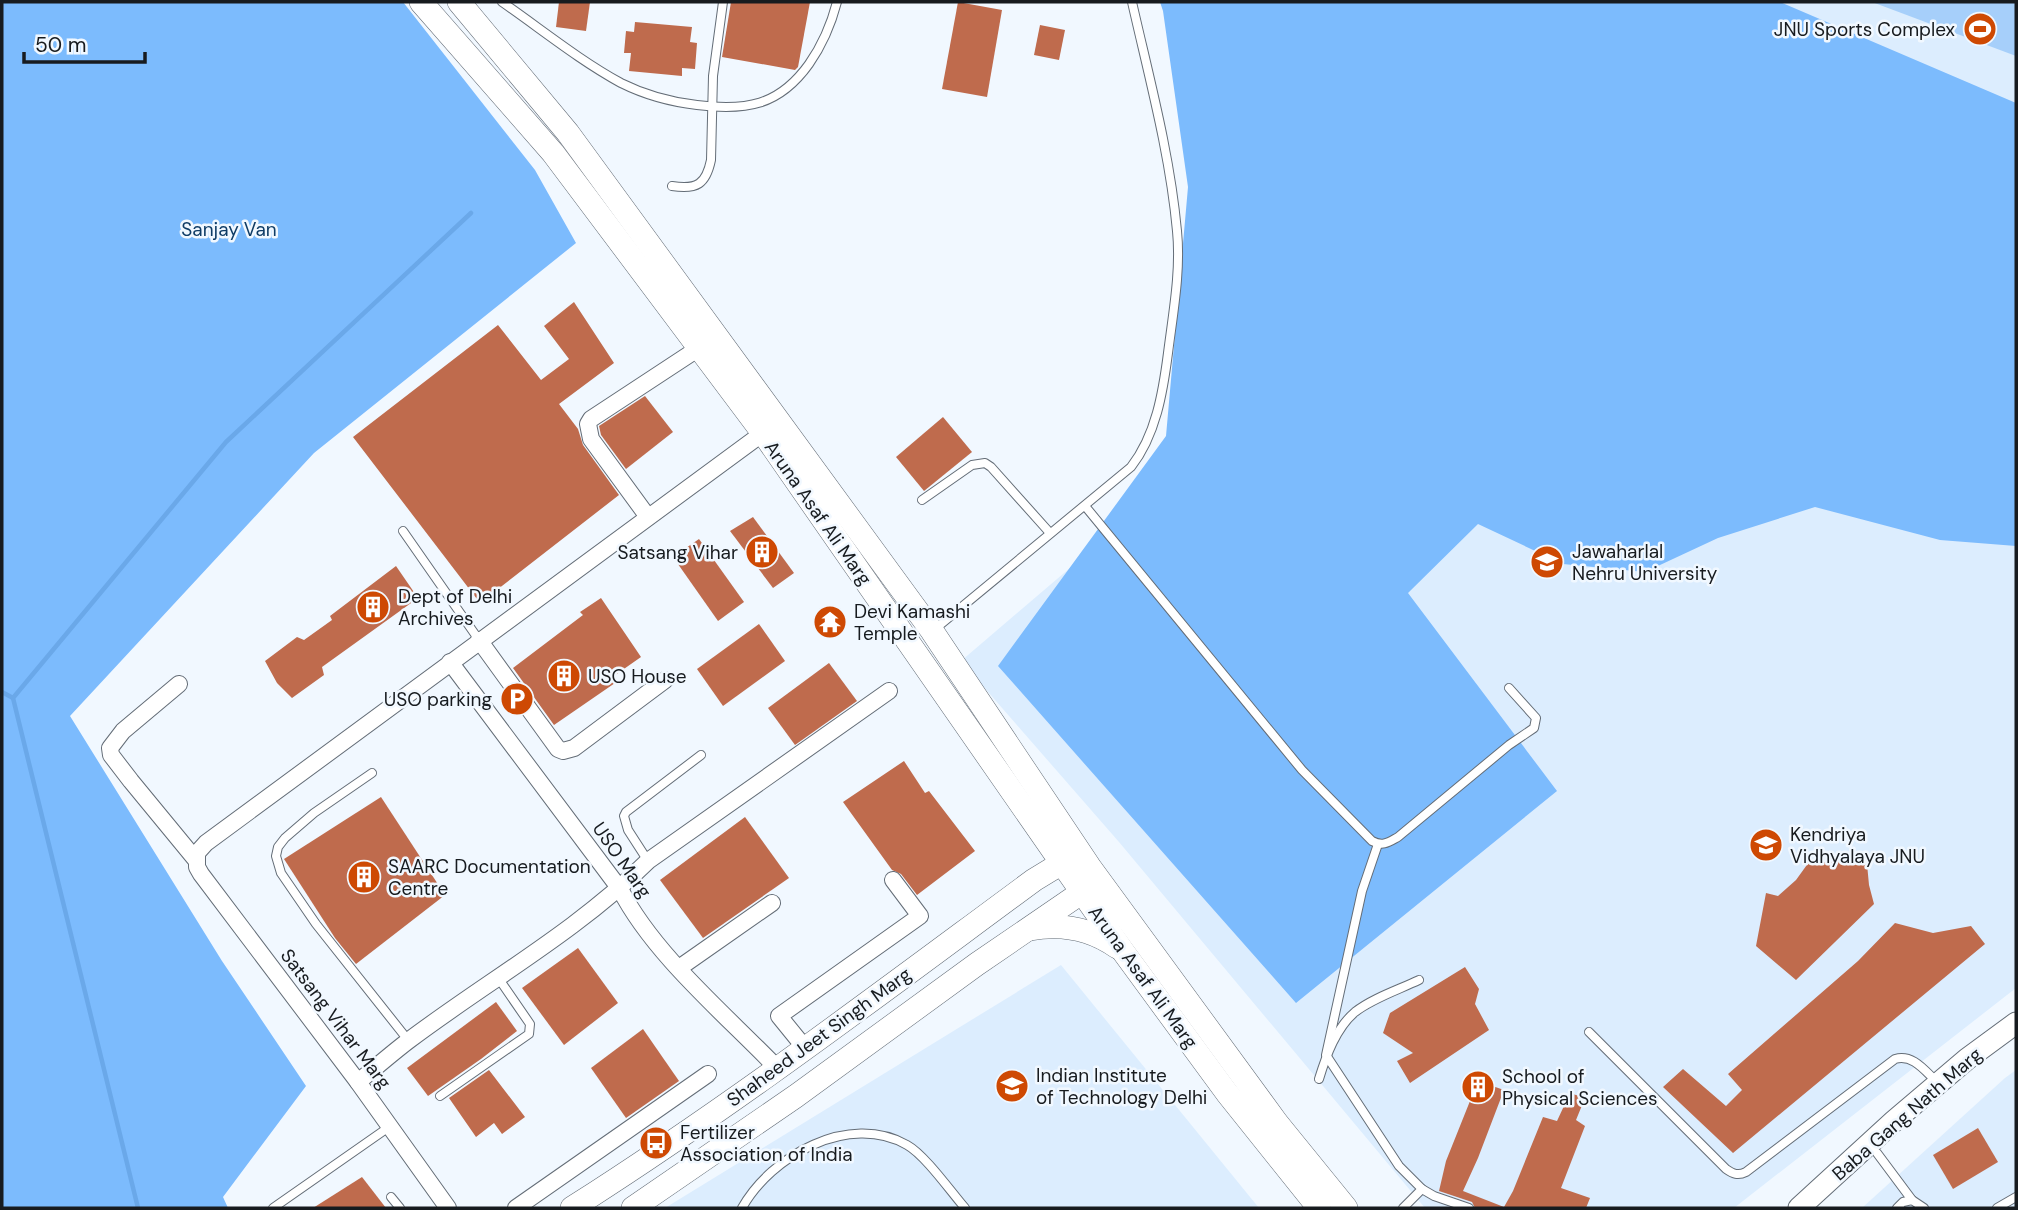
<svg xmlns="http://www.w3.org/2000/svg" width="2018" height="1210" font-family="'DM Sans',sans-serif">
<style>
.built{fill:#dcedfe}
.green{fill:#a6cffa}
.forest{fill:#7cbbfd}
.lines{fill:none;stroke-linecap:round;stroke-linejoin:round}
.stream{stroke:#6aa8e9;stroke-width:4.5}
.building{fill:#bf6b4d}
.service-casing{stroke:#646d77;stroke-width:10}
.minor-casing{stroke:#646d77;stroke-width:18}
.tertiary-casing{stroke:#646d77;stroke-width:23}
.secondary-casing{stroke:#646d77;stroke-width:24}
.service{stroke:#fff;stroke-width:8}
.minor{stroke:#fff;stroke-width:16}
.tertiary{stroke:#fff;stroke-width:21}
.secondary{stroke:#fff;stroke-width:23}
.labels{text-anchor:middle;dominant-baseline:central;stroke-width:5;stroke-linejoin:round;paint-order:stroke}
.poi-label{font-size:19px;fill:#171b1f;stroke:#f1f8ff;text-anchor:start}
.park-label{font-size:19px;fill:#0f3c66;stroke:#f1f8ff}
.street-label{font-size:19px;fill:#171b1f;stroke:#f1f8ff}
</style>
<rect width="100%" height="100%" fill="#f1f8ff"/>
<g class="built">
<path d="M1226,2h790v986l-282,220h-309l-306,-366 -158,-181 232,-198z"/>
<path d="M1061,965l198,243h-594z"/>
<path d="M2016,1070v138h-154l143,-130z"/>
</g>
<path class="green" d="M1872,2h144v54z"/>
<g class="forest">
<path d="M2,2h401l132,168 41,73 -262,210 -244,263 152,245 84,125 -83,111 5,11h-226z"/>
<path d="M1160,2h620l236,101v443l-76,-6 -125,-33 -97,31 -73,34 -82,-8 -85,-40 -70,69 149,198 -261,212 -298,-337 168,-230 22,-249 -25,-176z"/>
</g>
<g class="lines">
<g class="stream">
<path d="M2,692l11,6"/>
<path d="M138,1208l-125,-510 213,-256 245,-229"/>
</g>
</g>
<g class="building">
<path d="M559,2h31l-4,29 -30,-4z"/>
<path d="M731,2h79l-12,65 -3,3 -73,-13z"/>
<path d="M958,2l44,8 -15,87 -45,-8z"/>
<path d="M635,22l57,5 -2,15 7,1 -2,26 -13,-1v8l-53,-5 2,-18h-7l2,-22 8,1z"/>
<path d="M1040,25l25,5 -6,30 -25,-5z"/>
<path d="M574,302l40,61 -55,41 19,25 5,16 36,50 -139,108 -127,-166 145,-112 43,55 28,-21 -25,-33z"/>
<path d="M645,396l28,36 -47,37 -25,-34 -2,-9z"/>
<path d="M943,417l29,35 -48,39 -28,-34z"/>
<path d="M753,517l41,56 -21,15 -43,-57z"/>
<path d="M699,539l45,63 -26,19 -45,-64z"/>
<path d="M396,566l22,32 -96,69 2,8 -32,23 -15,-15 -12,-22 32,-24 7,3 28,-20 -2,-4z"/>
<path d="M601,598l40,59 -30,21 4,5 -61,42 -41,-57 70,-53 -3,-3z"/>
<path d="M759,624l26,37 -62,45 -26,-37z"/>
<path d="M829,663l28,38 -62,44 -27,-37z"/>
<path d="M904,761l21,32 4,-2 46,60 -58,44 -16,-21 -9,-4 -49,-68z"/>
<path d="M381,797l64,98 -89,69 -21,-26 -51,-79z"/>
<path d="M745,817l44,61 -86,60 -43,-58z"/>
<path d="M1839,854l17,9 11,1 2,21 5,19 -78,76 -40,-34 10,-53 12,3 18,-16 13,-18 12,2z"/>
<path d="M1895,923l38,10 38,-7 14,18 -252,209 -70,-66 20,-18 43,37 16,-16 -14,-16 130,-113z"/>
<path d="M578,948l40,55 -54,42 -42,-57z"/>
<path d="M1465,967l14,22 -4,15 14,26 -79,53 -13,-22 16,-8 -30,-20 7,-20z"/>
<path d="M496,1002l21,29 -36,28 -53,37 -21,-28z"/>
<path d="M643,1029l36,52 -53,37 -35,-50z"/>
<path d="M489,1070l36,47 -23,17 -8,-11 -18,14 -27,-39z"/>
<path d="M1478,1081l26,9 -26,68 -15,33 41,16 9,-16 30,-74 14,4 13,-28 15,5 -9,22 9,6 -24,62 29,10 -4,10h-111l-3,-6 -33,-11 7,-30z"/>
<path d="M1978,1128l20,34 -45,27 -20,-34z"/>
<path d="M362,1177l24,31h-73z"/>
</g>
<g class="lines">
<defs>
<g id="service">
<path d="M502,2c39,27 77,58 119,81 24,12 50,19 76,22 49,6 82,1 112,-41 14,-20 22,-39 28,-62"/>
<path d="M672,186c25,4 34,-2 39,-26l2,-84 10,-74"/>
<path d="M922,500l50,-35 13,-2 6,4 59,66"/>
<path d="M1085,506l217,264 70,71c11,6 17,1 26,-4l111,-92 25,-17 2,-10 -27,-30"/>
<path d="M403,531l76,109"/>
<path d="M935,629l196,-162c25,-32 32,-75 37,-114 5,-40 13,-82 9,-122 -7,-77 -28,-154 -45,-229"/>
<path d="M372,773l-58,40 -29,25 -7,9 -2,9 5,17 35,51 92,116"/>
<path d="M1378,844l-16,47 -36,164 73,111 23,23 12,7 35,12"/>
<path d="M648,861l-20,-31 -4,-14 2,-4 75,-57"/>
<path d="M1589,1032l137,137c7,5 12,7 20,3l149,-113c18,-5 29,11 42,23"/>
<path d="M1319,1079c7,-23 17,-51 36,-67 18,-14 43,-22 64,-32"/>
<path d="M440,1096l89,-62 1,-10 -31,-45"/>
<path d="M1877,1153l35,47"/>
<path d="M391,1197l9,11"/>
<path d="M273,1208l116,-81"/>
<path d="M742,1208c29,-52 107,-96 165,-63 18,10 44,47 58,63"/>
<path d="M1403,1208l19,-19"/>
<path d="M1897,1208l6,-6 9,-2 12,8"/>
<path d="M1997,1208l19,-11"/>
</g>
<g id="minor">
<path d="M648,517l-57,-78 -3,-15 3,-5 108,-71"/>
<path d="M479,640l79,109 5,2 11,-3 91,-68"/>
<path d="M450,662l170,227c34,66 105,125 157,179"/>
<path d="M179,684l-56,47 -13,17 1,7 20,26 65,79"/>
<path d="M679,968l93,-65"/>
<path d="M805,1048l-26,-32 141,-100 -27,-36"/>
<path d="M358,1082c17,-14 33,-28 50,-41 81,-61 168,-109 240,-180l241,-170"/>
<path d="M448,1208l-90,-126 -157,-208 -4,-7v-14l9,-10 557,-410"/>
<path d="M516,1208l192,-134"/>
</g>
<path id="tertiary" d="M1799,1208l95,-87 73,-62 49,-36"/>
<g id="secondary">
<path d="M421,2l132,151 210,280 362,521 102,139 92,115"/>
<path d="M459,2l109,131 364,498 157,235 188,257 69,85"/>
<path d="M1030,929c32,-6 60,-1 87,18"/>
<path d="M572,1208c159,-101 310,-216 462,-328l41,-25"/>
<path d="M633,1208l163,-112 181,-132 117,-80"/>
</g>
</defs>
<use href="#service" class="service-casing"/>
<use href="#minor" class="minor-casing"/>
<use href="#tertiary" class="tertiary-casing"/>
<use href="#secondary" class="secondary-casing"/>
<use href="#service" class="service"/>
<use href="#minor" class="minor"/>
<use href="#tertiary" class="tertiary"/>
<use href="#secondary" class="secondary"/>
</g>
<defs>
<symbol id="stadium-disc" viewBox="-11 -11 22 22"><circle r="9.5" fill="#ce4903" stroke="#f1f8ff"/><path d="M0-5a6.5 5 0 1 0 0 10a6.5 5 0 1 0 0-10ZM-3.5-1.8h7v3.6h-7Z" fill="#fff"/></symbol>
<symbol id="building-disc" viewBox="-11 -11 22 22"><circle r="9.5" fill="#ce4903" stroke="#f1f8ff"/><path d="M-4-6H4V6H1V3H-1V6H-4ZM-2.5-4.3h1.7v1.8h-1.7ZM.8-4.3h1.7v1.8H.8ZM-2.5-1h1.7V.8h-1.7ZM.8-1h1.7V.8H.8Z" fill="#fff"/></symbol>
<symbol id="university-disc" viewBox="-11 -11 22 22"><circle r="9.5" fill="#ce4903" stroke="#f1f8ff"/><path d="M0-5L7-2L0 1L-7-2ZM-4 1L0 2.5L4 1V4Q0 6-4 4Z" fill="#fff"/></symbol>
<symbol id="temple-disc" viewBox="-11 -11 22 22"><circle r="9.5" fill="#ce4903" stroke="#f1f8ff"/><path d="M0-6L5-2H3V0L6.5 2.5H4V6H1.5V3h-3V6H-4V2.5H-6.5L-3 0V-2H-5Z" fill="#fff"/></symbol>
<symbol id="parking-disc" viewBox="-11 -11 22 22"><circle r="9.5" fill="#ce4903" stroke="#f1f8ff"/><path d="M-3.5-5.5H1a3.5 3.5 0 0 1 0 7H-1V5.5H-3.5ZM-1-3.4V-.6H.8a1.4 1.4 0 0 0 0-2.8Z" fill="#fff"/></symbol>
<symbol id="school-disc" viewBox="-11 -11 22 22"><circle r="9.5" fill="#ce4903" stroke="#f1f8ff"/><path d="M0-5L7-2L0 1L-7-2ZM-4 1L0 2.5L4 1V4Q0 6-4 4Z" fill="#fff"/></symbol>
<symbol id="bus-disc" viewBox="-11 -11 22 22"><circle r="9.5" fill="#ce4903" stroke="#f1f8ff"/><path d="M-5-6H5V4H4V6H2V4H-2V6H-4V4H-5ZM-3.5-4V0h7V-4ZM-3.5 1.2v1.5H-2V1.2ZM2 1.2v1.5H3.5V1.2Z" fill="#fff"/></symbol>
</defs>
<g fill-rule="evenodd">
<use href="#stadium-disc" x="1961" y="10" width="38" height="38"/>
<use href="#building-disc" x="743" y="533" width="38" height="38"/>
<use href="#university-disc" x="1528" y="543" width="38" height="38"/>
<use href="#building-disc" x="354" y="588" width="38" height="38"/>
<use href="#temple-disc" x="811" y="603" width="38" height="38"/>
<use href="#building-disc" x="545" y="657" width="38" height="38"/>
<use href="#parking-disc" x="498" y="680" width="38" height="38"/>
<use href="#school-disc" x="1747" y="826" width="38" height="38"/>
<use href="#building-disc" x="345" y="858" width="38" height="38"/>
<use href="#university-disc" x="993" y="1067" width="38" height="38"/>
<use href="#building-disc" x="1459" y="1068" width="38" height="38"/>
<use href="#bus-disc" x="637" y="1124" width="38" height="38"/>
</g>
<g class="labels">
<g class="poi-label">
<text x="1955" y="29" text-anchor="end">JNU Sports Complex</text>
<text x="1572" y="551">Jawaharlal<tspan x="1572" dy="22">Nehru University</tspan></text>
<text x="738" y="552" text-anchor="end">Satsang Vihar</text>
<text x="398" y="596">Dept of Delhi<tspan x="398" dy="22">Archives</tspan></text>
<text x="854" y="611">Devi Kamashi<tspan x="854" dy="22">Temple</tspan></text>
<text x="588" y="676">USO House</text>
<text x="492" y="699" text-anchor="end">USO parking</text>
<text x="1790" y="834">Kendriya<tspan x="1790" dy="22">Vidhyalaya JNU</tspan></text>
<text x="388" y="866">SAARC Documentation<tspan x="388" dy="22">Centre</tspan></text>
<text x="1036" y="1075">Indian Institute<tspan x="1036" dy="22">of Technology Delhi</tspan></text>
<text x="1502" y="1076">School of<tspan x="1502" dy="22">Physical Sciences</tspan></text>
<text x="680" y="1132">Fertilizer<tspan x="680" dy="22">Association of India</tspan></text>
</g>
<g class="park-label">
<text x="229" y="229">Sanjay Van</text>
</g>
<g class="street-label">
<text transform="translate(818 513) rotate(55)">Aruna Asaf Ali Marg</text>
<text transform="translate(622 860) rotate(55)">USO Marg</text>
<text transform="translate(1143 977) rotate(54)">Aruna Asaf Ali Marg</text>
<text transform="translate(336 1019) rotate(53)">Satsang Vihar Marg</text>
<text transform="translate(819 1037) rotate(-36)">Shaheed Jeet Singh Marg</text>
<text transform="translate(1907 1114) rotate(-41)">Baba Gang Nath Marg</text>
</g>
</g>
<rect width="2018" height="1210" fill="none" stroke="#171b1f" stroke-width="7"/>
<path d="M24 52v10h121v-10" fill="none" stroke="#171b1f" stroke-width="3.5"/>
<text x="35" y="52" font-size="21" fill="#171b1f" stroke="#f1f8ff" stroke-width="5" paint-order="stroke">50 m</text>
</svg>
